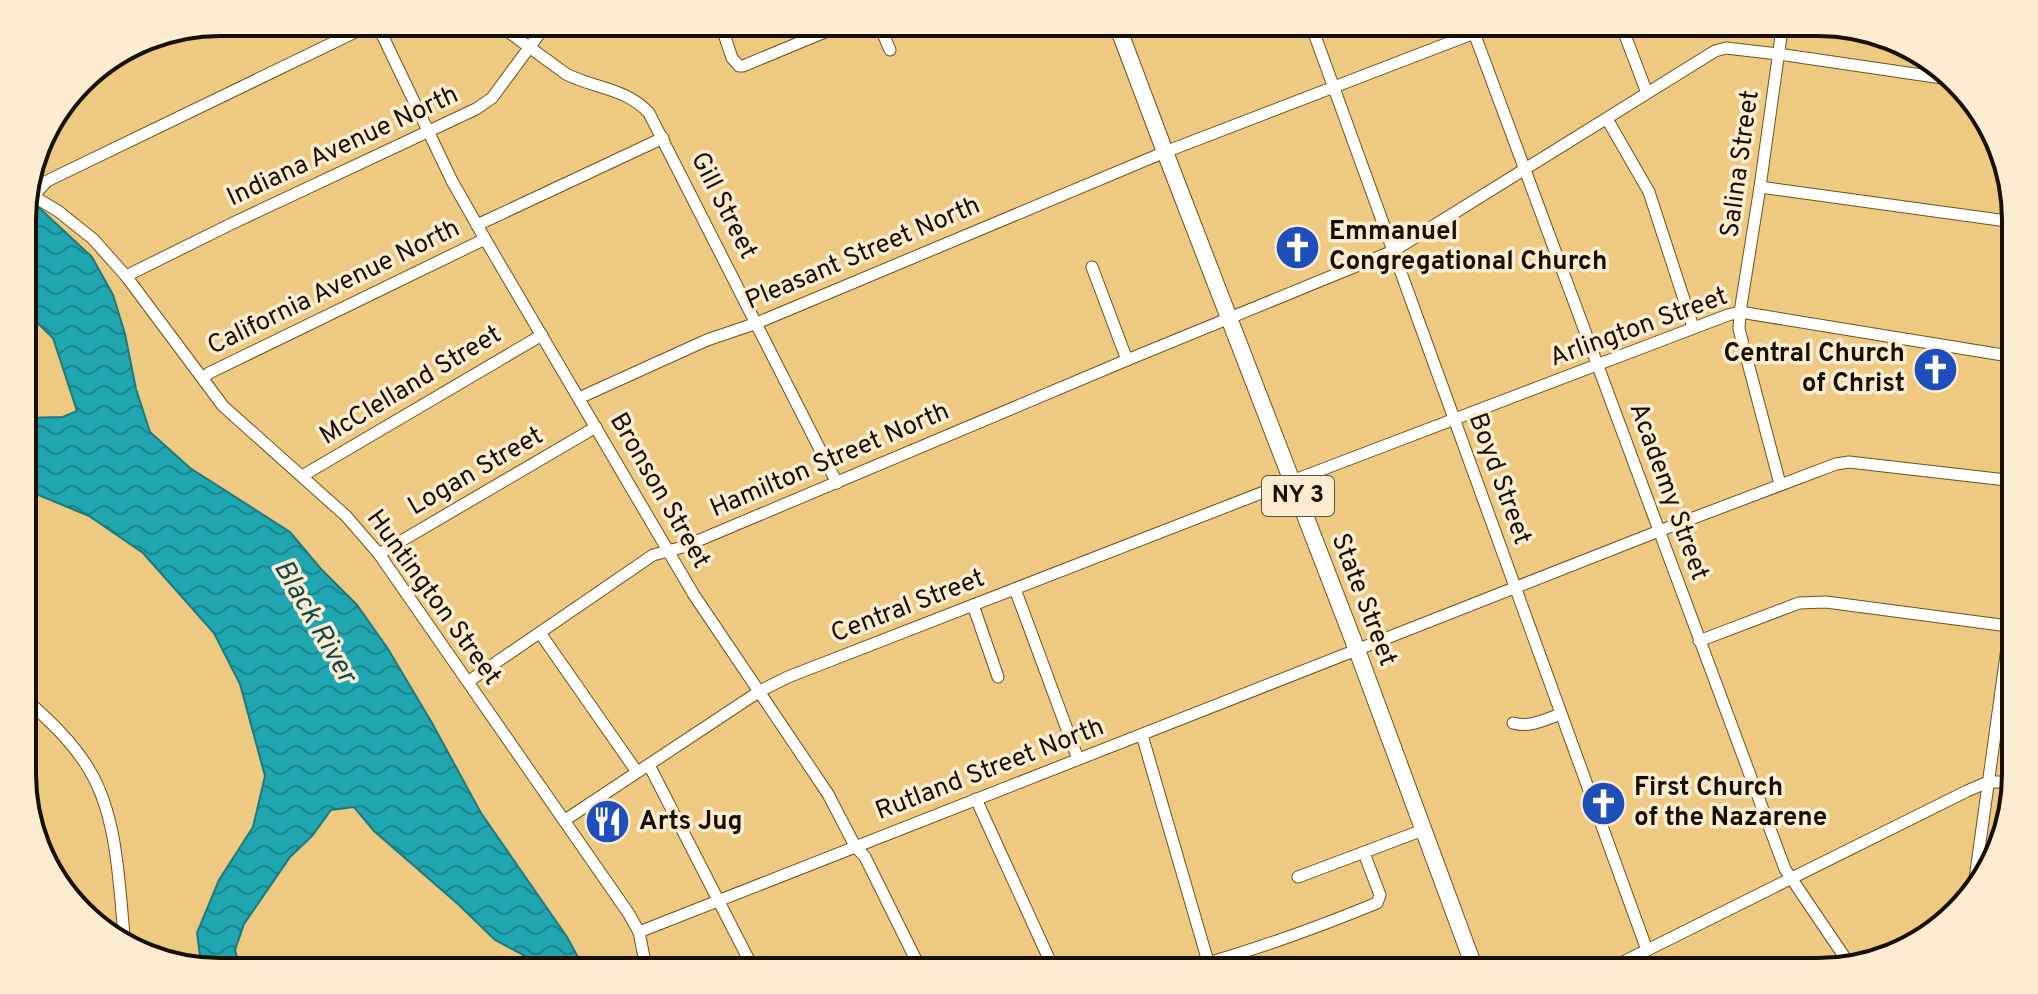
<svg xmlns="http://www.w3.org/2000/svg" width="2038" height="994" font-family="Overpass,sans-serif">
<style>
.water{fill:url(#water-waves);stroke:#1d797c;stroke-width:2}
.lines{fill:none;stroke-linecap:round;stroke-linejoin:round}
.minor-casing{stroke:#6d531b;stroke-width:13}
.highway-casing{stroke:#6d531b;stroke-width:18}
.minor{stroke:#fff;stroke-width:11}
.highway{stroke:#fff;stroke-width:16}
.labels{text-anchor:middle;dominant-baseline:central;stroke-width:7;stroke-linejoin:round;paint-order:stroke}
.shield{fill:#fcedd2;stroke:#5d523f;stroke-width:2}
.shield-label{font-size:24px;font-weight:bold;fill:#190f00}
.street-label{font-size:26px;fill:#190f00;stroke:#fcedd2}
.poi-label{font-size:26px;font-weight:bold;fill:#190f00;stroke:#fcedd2;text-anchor:start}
.water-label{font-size:28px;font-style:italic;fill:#12484d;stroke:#fcedd2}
.rim{fill:none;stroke:#190f00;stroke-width:4}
</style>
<defs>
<pattern id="water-waves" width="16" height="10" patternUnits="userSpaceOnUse" patternTransform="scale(2)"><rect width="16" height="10" fill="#1fa6b1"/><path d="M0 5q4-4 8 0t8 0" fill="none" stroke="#1a868e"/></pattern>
</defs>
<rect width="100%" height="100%" fill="#eec981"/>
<path class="water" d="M24,201l12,4 56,52 21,38 12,39 11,55 14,43 40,36 100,64 31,37 36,36 31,44 44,74 49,90 86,124 19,35h-51l-6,-14 -34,-18 -36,-35 -85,-74 -20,-24 -23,3 -19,26 -22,21 -46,67 -9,26 6,22h-21l-22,-5 3,-4 -4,-30 22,-53 34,-53 12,-51 -25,-92 -26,-51 -71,-80 -54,-37 -60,-25 -6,-1v-72l40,-1 14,-6 -24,-73 -30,-29 -1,-102z"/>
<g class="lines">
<defs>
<g id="minor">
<path d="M376,22l76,159 33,58 209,356 134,199 27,52 10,11 57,115"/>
<path d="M495,22l71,52c30,15 60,14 83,39l188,370"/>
<path d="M720,22l12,36 7,8h4l106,-44"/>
<path d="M878,22l12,28"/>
<path d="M1310,22l337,928"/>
<path d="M1470,22l315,847 65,96"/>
<path d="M1620,22l27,71"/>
<path d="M1607,119l42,73 44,135"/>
<path d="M1760,187l254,35"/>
<path d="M26,192l32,19 35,28 33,37 97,130 123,110 33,38 250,360 10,18 8,40"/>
<path d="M34,195l13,-14 329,-159"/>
<path d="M477,225l186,-87"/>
<path d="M1092,267l35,93"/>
<path d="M126,276l107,-53 243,-114 16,-11 56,-76"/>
<path d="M203,378l6,-5 276,-134"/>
<path d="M579,398l128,-58 50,-17 408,-171 338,-130"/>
<path d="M302,476l240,-141"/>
<path d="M1780,484l-41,-155 1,-17 20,-125 23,-165"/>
<path d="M379,554l217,-127"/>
<path d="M1015,589l63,170"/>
<path d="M973,605l25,72"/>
<path d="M540,633l97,139"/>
<path d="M1699,641l100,-38 27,-1 190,25"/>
<path d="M469,681l184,-126 30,-8 444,-187 266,-109 322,-200 11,-3 52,6 171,25"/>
<path d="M24,698c24,21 49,44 66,73 29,49 29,119 35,174"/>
<path d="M1513,723c16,5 31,-3 48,-9"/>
<path d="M1142,735l69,237"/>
<path d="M649,765l106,207"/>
<path d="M976,799l79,173"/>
<path d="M565,820l195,-129 28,-14 504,-196 436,-166 12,-3 275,45"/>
<path d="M1298,877l125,-47"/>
<path d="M1974,886l41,-296"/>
<path d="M639,932l1020,-401 177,-67 13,-2 166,19"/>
<path d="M1208,963c58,-17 113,-37 169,-60l3,-8 -16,-42"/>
<path d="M1603,972l364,-181 21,-9h26"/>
</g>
<path id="highway" d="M1116,22l49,130 192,498 119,322"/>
</defs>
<use href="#minor" class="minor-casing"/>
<use href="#highway" class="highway-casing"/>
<use href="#minor" class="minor"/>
<use href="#highway" class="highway"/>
</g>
<defs>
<symbol id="church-disc" viewBox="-11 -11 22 22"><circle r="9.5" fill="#1e4ebb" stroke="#fcedd2"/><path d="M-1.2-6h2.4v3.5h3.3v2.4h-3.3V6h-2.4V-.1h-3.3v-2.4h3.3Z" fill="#fff"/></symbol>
<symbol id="restaurant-disc" viewBox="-11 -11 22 22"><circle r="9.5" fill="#1e4ebb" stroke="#fcedd2"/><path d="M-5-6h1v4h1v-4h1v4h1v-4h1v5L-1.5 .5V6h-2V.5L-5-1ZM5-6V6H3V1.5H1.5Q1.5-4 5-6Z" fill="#fff"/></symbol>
</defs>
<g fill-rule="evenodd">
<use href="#church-disc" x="1272" y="222" width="51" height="51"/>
<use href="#church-disc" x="1910" y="344" width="51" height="51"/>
<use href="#church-disc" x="1578" y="778" width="51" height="51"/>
<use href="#restaurant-disc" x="582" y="796" width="51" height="51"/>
</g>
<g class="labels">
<rect class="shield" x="1262" y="476" width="72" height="40" rx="6"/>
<g class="shield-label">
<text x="1298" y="496">NY 3</text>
</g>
<g class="street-label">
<text transform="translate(343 147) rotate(-25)">Indiana Avenue North</text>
<text transform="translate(1741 164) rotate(-82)">Salina Street</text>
<text transform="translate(723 206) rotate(63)">Gill Street</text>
<text transform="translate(863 254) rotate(-23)">Pleasant Street North</text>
<text transform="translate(334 288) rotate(-26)">California Avenue North</text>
<text transform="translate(1639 328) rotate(-20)">Arlington Street</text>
<text transform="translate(411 386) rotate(-31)">McClelland Street</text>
<text transform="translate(830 461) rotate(-23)">Hamilton Street North</text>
<text transform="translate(476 472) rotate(-30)">Logan Street</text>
<text transform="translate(1499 479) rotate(70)">Boyd Street</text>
<text transform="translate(659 491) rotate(60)">Bronson Street</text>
<text transform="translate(1668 492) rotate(70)">Academy Street</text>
<text transform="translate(433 598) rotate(54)">Huntington Street</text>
<text transform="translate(1363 600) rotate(69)">State Street</text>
<text transform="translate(908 607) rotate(-21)">Central Street</text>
<text transform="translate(990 770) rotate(-21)">Rutland Street North</text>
</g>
<g class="poi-label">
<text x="1329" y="232">Emmanuel<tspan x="1329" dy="30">Congregational Church</tspan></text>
<text x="1905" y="354" text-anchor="end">Central Church<tspan x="1905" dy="30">of Christ</tspan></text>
<text x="1634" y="788">First Church<tspan x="1634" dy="30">of the Nazarene</tspan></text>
<text x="639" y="822">Arts Jug</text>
</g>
<g class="water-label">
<text transform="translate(314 622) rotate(60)">Black River</text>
</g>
</g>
<path d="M0 0H2038V994H0ZM220 36H1818A184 184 0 0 1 2002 220V774A184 184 0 0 1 1818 958H220A184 184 0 0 1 36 774V220A184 184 0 0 1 220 36Z" fill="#fcedd2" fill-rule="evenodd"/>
<path class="rim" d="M220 36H1818A184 184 0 0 1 2002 220V774A184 184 0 0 1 1818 958H220A184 184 0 0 1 36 774V220A184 184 0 0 1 220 36Z"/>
</svg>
